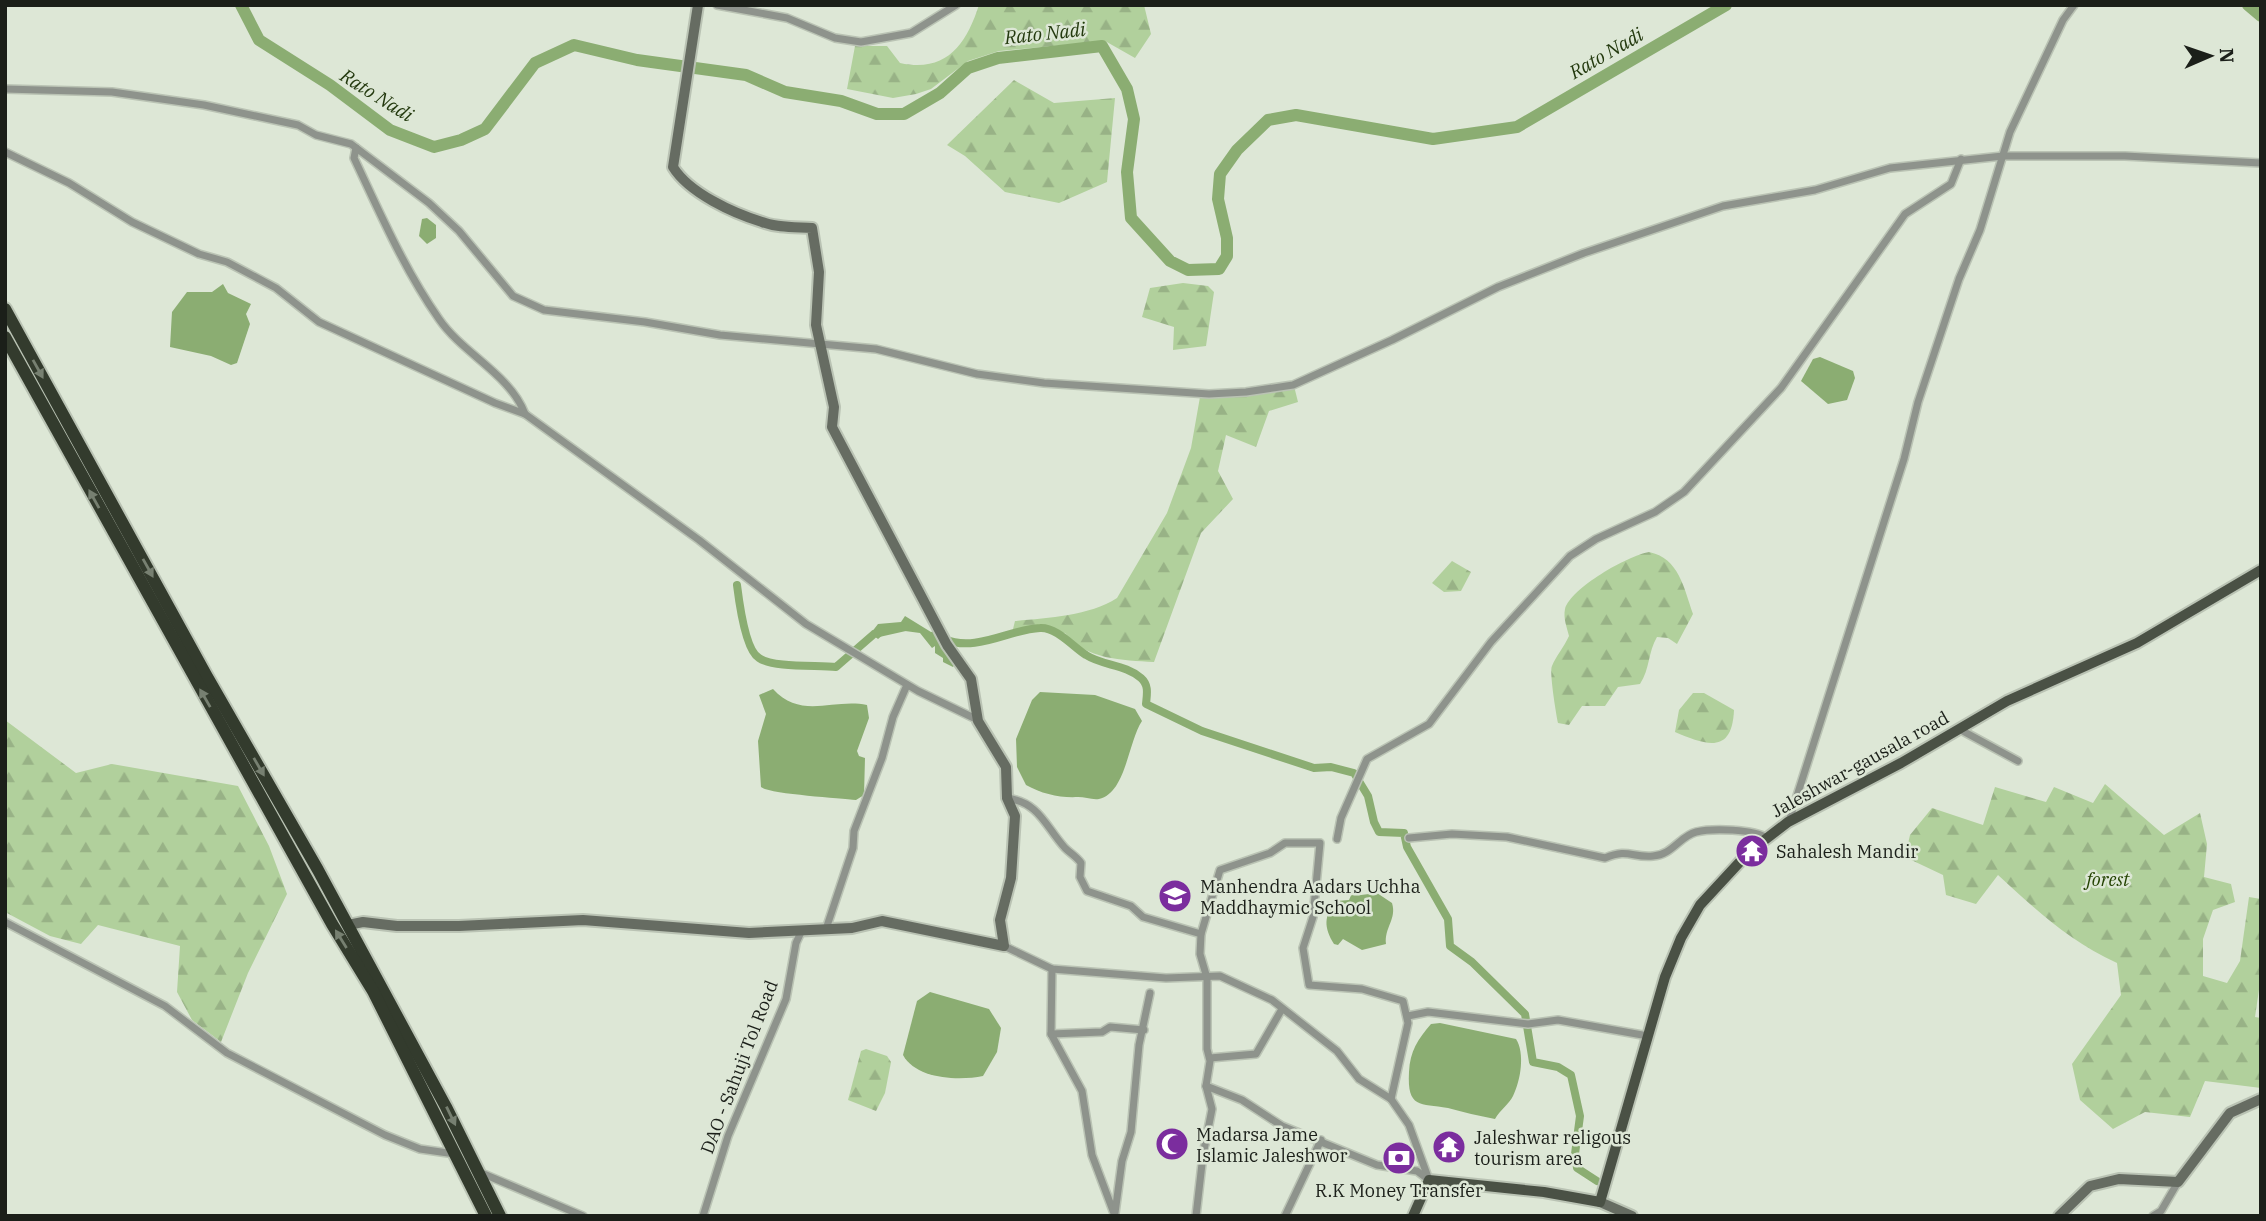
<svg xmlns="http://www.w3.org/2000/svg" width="2266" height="1221" font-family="'IBM Plex Serif',serif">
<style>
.forest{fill:url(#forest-firs)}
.water{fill:#8bad72}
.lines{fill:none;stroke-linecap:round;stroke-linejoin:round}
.canal{stroke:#8bad72;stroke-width:8}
.river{stroke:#8bad72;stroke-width:12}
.street-casing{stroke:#bac3b4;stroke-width:10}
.secondary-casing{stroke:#bac3b4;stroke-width:14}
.primary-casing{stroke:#bac3b4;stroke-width:14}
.highway-casing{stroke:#bac3b4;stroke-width:16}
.street{stroke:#8e938c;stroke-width:7}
.secondary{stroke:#666c62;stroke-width:10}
.primary{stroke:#4a5145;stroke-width:10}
.highway{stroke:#333b2d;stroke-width:12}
.oneway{fill:#778071}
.labels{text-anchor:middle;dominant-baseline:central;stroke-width:5;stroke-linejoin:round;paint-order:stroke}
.street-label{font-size:18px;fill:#1b1f19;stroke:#dde7d6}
.poi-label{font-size:18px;fill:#1b1f19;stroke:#dde7d6;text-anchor:start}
.park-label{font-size:18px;font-style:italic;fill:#234200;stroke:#dde7d6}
.water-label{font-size:19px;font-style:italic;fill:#23390e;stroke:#dde7d6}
</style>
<defs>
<pattern id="forest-firs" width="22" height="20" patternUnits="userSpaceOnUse" patternTransform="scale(1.75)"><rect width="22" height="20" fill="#b1d09c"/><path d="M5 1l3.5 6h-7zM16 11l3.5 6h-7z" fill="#98b286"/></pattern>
</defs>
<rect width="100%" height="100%" fill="#dde7d6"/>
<g class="forest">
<path d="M979,5h165l7,29 -16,24 -30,-17 -106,10 -31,10 -37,28 -15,5 -23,4 -46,-9 8,-43h32l13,17c46,10 66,-18 79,-58z"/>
<path d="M1014,80l40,23 61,-5 -8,84 -48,21 -54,-11 -40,-36 -18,-11z"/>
<path d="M1183,283l25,3 6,6 -8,54 -33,4 1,-23 -32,-10 8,-29z"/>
<path d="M1294,386l4,16 -29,9 -13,36 -30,-12 -8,36 15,28 -32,34 -47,129c-32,-2 -68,-2 -89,-29l-52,-4 2,-8c33,-3 74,-5 102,-23l50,-85 24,-65 9,-51 47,-2z"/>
<path d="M1649,552c30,6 35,36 44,62l-16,30 -9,-6 -11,-1c-9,15 -7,32 -17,47l-22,3 -13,19h-23l-13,19 -11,-2c-2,-10 -9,-52 -6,-57 4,-10 12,-19 17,-30 -2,-8 -6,-18 -4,-27 6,-21 62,-53 84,-57z"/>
<path d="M1452,561l19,11 -10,19 -17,1 -12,-9z"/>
<path d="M1693,693h11l30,17c-2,45 -28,35 -59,22l4,-22z"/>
<path d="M5,720l71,53 36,-9 126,22 31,60 18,48 -39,79 -27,69 -29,-22 -15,-28 3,-46 -82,-21 -17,19 -31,-8 -45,-24z"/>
<path d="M2105,784l59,51 36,-22 7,31 -3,33 27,7 4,18 -22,8 -10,29v37l24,7 13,-22 9,-64 12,2v77l-6,41 6,1v70l-56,-7 -15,36 -45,-5 -32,17 -33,-29 -8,-36 49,-69 -4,-32c-48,-22 -80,-52 -119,-88l-22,29 -30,-9 -3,-20 -38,-18 5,-22 22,-27 51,17 12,-38 51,15 8,-15 39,16z"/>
<path d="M866,1049l21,7 4,6 -6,31 -9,18 -28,-11 13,-49z"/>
</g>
<g class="water">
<path d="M427,218l9,7v13l-9,6 -8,-8 3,-17z"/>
<path d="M223,284l5,9 23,11 -5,10 4,10 -13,39 -6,2 -20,-9 -41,-9 2,-35 15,-20h25z"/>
<path d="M1820,357l33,14 2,7 -8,22 -19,4 -27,-23 12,-22z"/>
<path d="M905,616l26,16 7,-2 18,33 -3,4 -10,-5v-4l-8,-5v-7l-3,2 -12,-15 -30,-4 -12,10 -7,-6 7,-9 23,-2z"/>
<path d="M773,689c28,31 60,9 94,16l2,13 -12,33 2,5 6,2 -1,37 -8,5c-16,-2 -87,-6 -95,-13l-3,-46 8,-27 -7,-19z"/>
<path d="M1040,692l55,3 40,14 7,12c-14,21 -16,72 -43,78 -7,1 -14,-2 -21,-2 -18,1 -36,-3 -52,-12l-9,-18 -1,-28 16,-39z"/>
<path d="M1353,891l8,4 16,-2 15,10c5,16 -8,25 -6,41l-24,6 -19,-11 -5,6 -4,-1c-10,-16 -11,-29 3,-43l12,-1z"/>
<path d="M930,992l59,17 12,19 -4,24 -14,24c-25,5 -67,3 -80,-21l14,-54z"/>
<path d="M1440,1023l76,16c9,14 5,41 -3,57 -4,8 -13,14 -18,23 -16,-3 -32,-7 -47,-11 -28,-5 -41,1 -39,-36 1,-21 9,-33 22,-48z"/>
</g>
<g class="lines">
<g class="canal">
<path d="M737,585c2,16 8,65 22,73 14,10 58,7 77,9l38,-33 31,-7"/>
<path d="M944,639c32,14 66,-10 96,-11 17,-1 33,19 46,27 17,11 39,9 55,23 8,7 6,16 5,26l56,27 112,37 17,-1 23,6 14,23 6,26 5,10 25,1 3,14 41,72 2,27 22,16 53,52 8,48 25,5 13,8 9,41 -5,38 2,14 20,13"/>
</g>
<g class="river">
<path d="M241,5l18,35 71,45 60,45 44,17 27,-7 24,-11 50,-66 39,-18 63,15 109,15 39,17 56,9 36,13h27l36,-21 28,-25 30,-10 104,-12 25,43 7,30 -7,53 4,46 39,43 18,9 31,-1 8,-13v-18l-9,-39 2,-25 17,-24 31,-30 28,-5 137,24 84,-12 209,-122"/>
<path d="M2248,5l13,11"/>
</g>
<defs>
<g id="street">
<path d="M717,5l70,13 48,20 26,4 50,-9 45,-28"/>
<path d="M5,89l107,3 92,13 94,20 18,10 35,9 78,59 30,28 54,65 31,14 101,12 75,13 156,14 101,25 67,9 165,11 37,-2 47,-7 99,-45 106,-53 86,-34 139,-47 92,-16 75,-22 113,-12h122l136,7"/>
<path d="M356,148l-2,10c26,55 50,111 85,161 24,35 71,55 86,95"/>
<path d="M5,152l64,31 63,39 67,32 28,8 49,26 43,34 176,81 30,11 174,126 107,84 112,67 60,29"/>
<path d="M1959,729l59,32"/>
<path d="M1007,798c33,5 38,28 58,50 5,5 12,9 16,15l-1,14 7,14 44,15 12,11 58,17 -1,20 7,24v71l3,12 -4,25 6,23 -9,46 -7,61"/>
<path d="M1789,821l115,-362 14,-57 41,-123 21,-49 30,-98 53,-112 11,-15"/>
<path d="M1409,838l43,-4 55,3 98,21c23,-10 27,0 48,-2 19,-1 27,-20 43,-24 16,-4 58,-3 71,6"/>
<path d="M1337,839l4,-21 26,-59 62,-35 62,-82 79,-86 26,-17 59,-27 29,-20 97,-104 124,-174 46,-30 10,-25"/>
<path d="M5,922l160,84 62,47 158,82 35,14 35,5"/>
<path d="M826,929l27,-81 1,-17 28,-73 11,-41 14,-32"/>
<path d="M1201,934l19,-64 50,-17 15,-10h35l-7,74 -10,31 6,37 53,4 41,12 5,22 -17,76"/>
<path d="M1004,946l48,23 114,9 54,-2 52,24 65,51 22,28 32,20 18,26 20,55"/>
<path d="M1052,969l-1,65 31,57 10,64 23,61"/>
<path d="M1408,1016l20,-4 100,12 30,-4 90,16"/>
<path d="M1051,1034l51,-2 8,-5 34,3"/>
<path d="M1210,1058l46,-4 26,-45"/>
<path d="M1206,1086l36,14 40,26 95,39 40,6 12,9"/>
<path d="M479,1172l104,44"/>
<path d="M1115,1213l7,-52 9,-29 8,-87 11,-52"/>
<path d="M703,1216l25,-80 58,-137 10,-56 6,-13"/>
<path d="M1285,1216l36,-76"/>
<path d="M2153,1216l8,-5 17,-29"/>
</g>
<g id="secondary">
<path d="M348,925l15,-3 34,4h62l124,-6 166,13 103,-5 30,-7 122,25 -4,-26 11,-42 4,-62 -8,-18 -1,-31 -28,-46 -7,-42 -24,-34 -115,-218 2,-20 -18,-82 3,-53 -7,-44c-17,-1 -35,0 -50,-6 -29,-9 -73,-29 -89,-55l25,-162"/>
<path d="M1600,1202l32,14"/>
<path d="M2059,1216l31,-30 29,-7 59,3 52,-69 31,-14"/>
</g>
<path id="primary" d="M1413,1216l16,-36 115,12 56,10 65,-225 16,-39 19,-33 49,-53 39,-30 113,-59 106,-62 130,-58 124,-73"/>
<g id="highway">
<path d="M5,309l201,366 112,195 128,237 54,109"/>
<path d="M5,337l327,587 41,67 113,225"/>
</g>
</defs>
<use href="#street" class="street-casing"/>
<use href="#secondary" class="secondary-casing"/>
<use href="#primary" class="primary-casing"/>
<use href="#highway" class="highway-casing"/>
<use href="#street" class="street"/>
<use href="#secondary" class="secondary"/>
<use href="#primary" class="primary"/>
<use href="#highway" class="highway"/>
</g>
<defs><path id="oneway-solid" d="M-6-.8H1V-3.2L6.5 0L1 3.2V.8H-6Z" transform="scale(1.75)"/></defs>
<g class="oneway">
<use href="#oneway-solid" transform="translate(38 369) rotate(61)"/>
<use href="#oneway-solid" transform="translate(94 499) rotate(-119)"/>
<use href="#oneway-solid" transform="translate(148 568) rotate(61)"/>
<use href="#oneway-solid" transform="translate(205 698) rotate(-120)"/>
<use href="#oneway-solid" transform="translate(259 767) rotate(60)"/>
<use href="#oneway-solid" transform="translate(341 939) rotate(-122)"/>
<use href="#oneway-solid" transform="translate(451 1116) rotate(64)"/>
</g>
<defs>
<symbol id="temple-disc" viewBox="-11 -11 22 22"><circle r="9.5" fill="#7b2d9e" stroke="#dde7d6"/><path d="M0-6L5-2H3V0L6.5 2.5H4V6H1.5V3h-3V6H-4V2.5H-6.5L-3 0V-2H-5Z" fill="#fff"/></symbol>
<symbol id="school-disc" viewBox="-11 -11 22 22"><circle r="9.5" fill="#7b2d9e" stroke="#dde7d6"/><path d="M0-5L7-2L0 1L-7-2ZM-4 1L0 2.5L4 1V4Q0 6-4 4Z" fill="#fff"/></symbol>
<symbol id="mosque-disc" viewBox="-11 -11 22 22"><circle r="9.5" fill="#7b2d9e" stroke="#dde7d6"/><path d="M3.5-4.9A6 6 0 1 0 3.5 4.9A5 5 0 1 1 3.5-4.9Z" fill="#fff"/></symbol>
<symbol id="bank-disc" viewBox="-11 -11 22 22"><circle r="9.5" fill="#7b2d9e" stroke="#dde7d6"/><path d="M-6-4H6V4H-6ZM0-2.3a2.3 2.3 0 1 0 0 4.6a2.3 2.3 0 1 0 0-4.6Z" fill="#fff"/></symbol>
</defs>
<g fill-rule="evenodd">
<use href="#temple-disc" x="1733" y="832" width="38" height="38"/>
<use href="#school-disc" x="1156" y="877" width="38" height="38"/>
<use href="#mosque-disc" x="1153" y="1125" width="38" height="38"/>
<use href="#temple-disc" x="1430" y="1128" width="38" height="38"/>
<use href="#bank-disc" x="1380" y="1139" width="38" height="38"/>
</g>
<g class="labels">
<g class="street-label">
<text transform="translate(1860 764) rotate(-29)">Jaleshwar-gausala road</text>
<text transform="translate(739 1067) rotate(-69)">DAO - Sahuji Tol Road</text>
</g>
<g class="poi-label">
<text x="1776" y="851">Sahalesh Mandir</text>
<text x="1200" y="886">Manhendra Aadars Uchha<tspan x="1200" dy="21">Maddhaymic School</tspan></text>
<text x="1196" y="1134">Madarsa Jame<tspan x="1196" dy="21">Islamic Jaleshwor</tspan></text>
<text x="1474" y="1137">Jaleshwar religous<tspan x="1474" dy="21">tourism area</tspan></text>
<text x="1399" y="1190" text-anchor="middle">R.K Money Transfer</text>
</g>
<g class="park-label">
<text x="2108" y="879">forest</text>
</g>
<g class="water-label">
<text transform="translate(1045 33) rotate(-6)">Rato Nadi</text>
<text transform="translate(1606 53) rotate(-30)">Rato Nadi</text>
<text transform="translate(377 95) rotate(32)">Rato Nadi</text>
</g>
</g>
<rect width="2266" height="1221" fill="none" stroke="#1b1f19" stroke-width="14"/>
<g transform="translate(2210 56) rotate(88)" stroke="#dde7d6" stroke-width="5" paint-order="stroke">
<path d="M0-5L12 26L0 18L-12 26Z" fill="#1b1f19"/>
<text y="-10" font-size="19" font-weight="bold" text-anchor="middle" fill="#1b1f19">N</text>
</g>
</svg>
